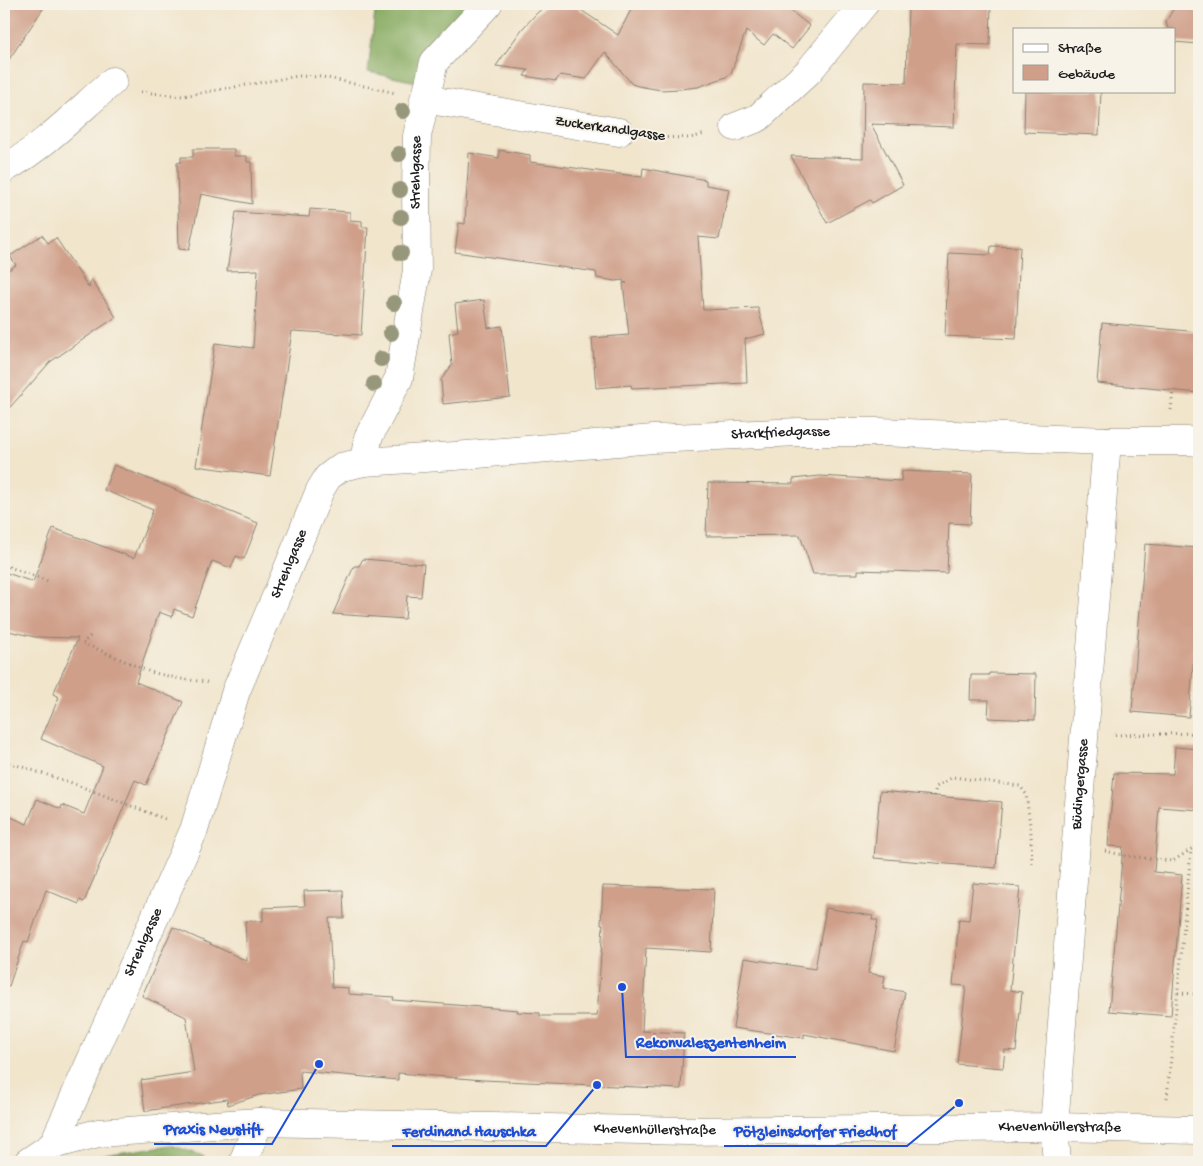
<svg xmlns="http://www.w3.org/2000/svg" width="1203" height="1166" font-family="'Gochi Hand',sans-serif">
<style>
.forest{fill:#86aa60;stroke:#51633e}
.building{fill:#cf9f89}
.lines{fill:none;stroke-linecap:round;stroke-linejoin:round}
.minor-casing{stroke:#868074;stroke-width:29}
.tertiary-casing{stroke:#868074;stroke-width:29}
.path{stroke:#868074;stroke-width:3;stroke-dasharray:1 4;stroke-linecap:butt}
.minor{stroke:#fff;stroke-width:28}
.tertiary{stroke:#fff;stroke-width:28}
.tree{fill:#97977b}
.labels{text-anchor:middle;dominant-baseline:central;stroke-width:4;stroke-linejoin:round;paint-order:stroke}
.street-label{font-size:15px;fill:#1c1c1c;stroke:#f7f3e8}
.leader{fill:none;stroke:#1d4ed8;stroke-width:2}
.callout-dot{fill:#1d4ed8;stroke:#f7f3e8;stroke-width:2}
.callout-label{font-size:16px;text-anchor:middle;font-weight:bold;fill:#1d4ed8;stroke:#f7f3e8;stroke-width:4;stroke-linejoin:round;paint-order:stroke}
</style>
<rect width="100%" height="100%" fill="#f7f3e8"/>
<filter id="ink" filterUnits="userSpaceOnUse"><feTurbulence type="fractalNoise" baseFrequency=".02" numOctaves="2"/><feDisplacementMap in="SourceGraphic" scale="10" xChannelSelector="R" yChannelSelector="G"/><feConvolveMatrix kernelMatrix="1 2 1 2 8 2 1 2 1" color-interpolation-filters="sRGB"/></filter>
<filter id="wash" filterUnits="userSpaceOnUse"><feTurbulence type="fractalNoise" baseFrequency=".0096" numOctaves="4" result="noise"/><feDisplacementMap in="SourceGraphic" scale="20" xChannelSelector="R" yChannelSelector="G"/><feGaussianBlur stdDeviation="1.12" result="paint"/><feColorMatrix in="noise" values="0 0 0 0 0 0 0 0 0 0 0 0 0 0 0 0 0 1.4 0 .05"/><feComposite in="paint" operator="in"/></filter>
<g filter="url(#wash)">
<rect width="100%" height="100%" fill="#f1e5cc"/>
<g class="forest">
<path d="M376,4h99l-59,78 -48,-10z"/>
<path d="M171,1145l32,11 5,6h-129l31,-8z"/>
</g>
<g id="blocks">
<g class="building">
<path d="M4,4h42l-42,63z"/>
<path d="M548,4h24l46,31 16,-31h148l28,22 -18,23 -19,-15 -9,11 -18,-14 -15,42 -5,4 -28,10 -18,2 -19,1 -23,-4 -6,-2 -27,-32 -19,27 -26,-4 -4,6 -32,-5 4,-6 -32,-4 26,-37 15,-16z"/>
<path d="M913,4h78l-1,41 -33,-1 -3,83 -83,-3 32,61 -31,18 -2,-3 -43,23 -36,-67 72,2 1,-76 42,1 2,-76h5z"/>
<path d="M1176,4h23v40l-25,-2v-13h-6l-2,-7z"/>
<path d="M1025,91h76l-2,44 -75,-3z"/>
<path d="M193,149h41v7h13v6h4l1,42 -51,-10 -12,56 -10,-1 -2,-86 4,-1v-5h12z"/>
<path d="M499,150l31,5v7l112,15 1,-9 63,12v5l23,4 -10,50 -21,-2 5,73 55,-2 7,26 -20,5 2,44 -115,5 -1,-3 -35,3 -4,-50 37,-3 -6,-52h4l-4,-1v-2l-8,1 -18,-3 -1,-6 -141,-20 4,-29 6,1 4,-71 30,5z"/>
<path d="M310,209l40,3v8l12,1v6h6l-7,108 -69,-4 -22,145 -74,-10 19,-123 38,5 5,-78 -31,1 9,-59 73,5z"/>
<path d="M42,235l6,8 8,-5 33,50 2,-9 25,38 -66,45 -46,52v-141l12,-8 -6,-9z"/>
<path d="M991,246l29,1 -4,92 -71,-3 4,-83 41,2z"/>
<path d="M484,300l4,28 14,-2 8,71 -67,7 -2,-24 11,-15 -3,-32 9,-2 -3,-27z"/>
<path d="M1102,323l97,9v61l-102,-10z"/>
<path d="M114,465l144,58 -14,36 -8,-3 -5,12 -19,-7 -20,55 -18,-7 -2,8 -13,-5 -23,70 47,20 -37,83 -11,-5 -51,122 -4,-2 -1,4 -33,-14 -18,52 -4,-1 -15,45 -5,-1v-171l23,10 10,-25 24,10 1,-4 22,9 19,-48 -62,-27 18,-42 -6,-3 25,-56 -43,-1 -31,-7v-58l29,10 20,-54 81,30 19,-48 -49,-20z"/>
<path d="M902,471l70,3 -2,50 -21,-1 -2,50 -89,-3v4h-45l-13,-39 -94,1 2,-53 85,1v-5l27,-3 81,5z"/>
<path d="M1145,544l54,4v42l-10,127 -57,-5z"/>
<path d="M363,559l61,5 -3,33 -14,-1 -2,23 -72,-5 21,-48h5z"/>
<path d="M989,673l47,1 -1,46 -47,-2 1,-18h-19l1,-25h18z"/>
<path d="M1175,747l24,2v61l-40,-3 -5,65 28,3 -11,141 -62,-5 14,-164 -15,-1 6,-73 59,1z"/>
<path d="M880,791l122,11 -6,66 -122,-10z"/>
<path d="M973,883l47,4 -10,103 12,2 -6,59 -11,-1 -2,18 -46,-4 9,-78 -13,-1 6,-66 10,1z"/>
<path d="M603,886l111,3 -3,63 -65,-4 -4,83 42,2 -3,56 -198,-9 -85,-7v7l-98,-9 1,18 -42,6 -31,10 -1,-6 -82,12 -4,-31 53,-8 -8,-55 -44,-21 31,-69 74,34 -2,-40h18v-13l42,-2 -1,-15 39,-1 1,28h-15l3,69 16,1v6l46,3 -1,3 125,10 -1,2 23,1v3h57l6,-92h-2z"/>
<path d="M826,908l47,8 -1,4h6l-10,53 17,3 -2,12 22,4 -11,59 -90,-17v4l-71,-10 11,-70 71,11z"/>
</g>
</g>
</g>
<g filter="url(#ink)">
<use href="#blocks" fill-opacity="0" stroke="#868074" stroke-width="1"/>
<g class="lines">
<defs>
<g id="minor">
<path d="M424,99l195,33"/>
<path d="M735,127l23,-9 50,-46 56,-68"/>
<path d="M4,169c41,-23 74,-58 109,-88"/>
<path id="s1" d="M364,462l4,-24 31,-60 18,-108 -1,-81 1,-53 17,-74 54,-58"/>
<path id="s2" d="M53,1145l141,-315 42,-139 50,-118 34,-83 8,-13 13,-10 23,-5 91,-6 198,-17 146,-7h81l227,9h80l12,1"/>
<path d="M243,1162l16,-40"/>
<path id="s3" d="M1057,1162l-3,-35 53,-686"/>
</g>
<g id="tertiary">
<path id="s4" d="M28,1162l25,-17 45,-12 161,-11 429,9 366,-4 145,3"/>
</g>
</defs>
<use href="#minor" class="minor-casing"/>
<use href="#tertiary" class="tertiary-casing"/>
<g class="path">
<path d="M141,92l42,4 115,-20 25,1 73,16"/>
<path d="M647,137l43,1 15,-4"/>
<path d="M1171,410l2,-20"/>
<path d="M4,565l46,17"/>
<path d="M90,636l-7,7 67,29 31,7 26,3"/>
<path d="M1115,735l84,-2"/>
<path d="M4,761l68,22 93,36"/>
<path d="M934,796l2,-9 17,-10 67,9 6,8 5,39 1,33"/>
<path d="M1105,851l22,5 46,5 26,-17"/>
<path d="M1178,993l21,1"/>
<path d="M1167,1098l13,-130 11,-118"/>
</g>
<use href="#minor" class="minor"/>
<use href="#tertiary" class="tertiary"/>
</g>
<g class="tree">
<circle cx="403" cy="111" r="8"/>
<circle cx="399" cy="154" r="8"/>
<circle cx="400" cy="190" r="8"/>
<circle cx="401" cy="217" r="8"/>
<circle cx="401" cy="253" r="8"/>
<circle cx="394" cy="303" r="8"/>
<circle cx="391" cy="333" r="8"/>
<circle cx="381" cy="359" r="8"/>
<circle cx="374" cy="384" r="8"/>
</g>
</g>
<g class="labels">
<g class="street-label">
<text transform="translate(610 129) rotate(8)">Zuckerkandlgasse</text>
<text stroke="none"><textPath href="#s1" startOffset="299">Strehlgasse</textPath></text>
<text stroke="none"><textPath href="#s2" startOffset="1181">Starkfriedgasse</textPath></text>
<text stroke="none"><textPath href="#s2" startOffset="628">Strehlgasse</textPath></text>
<text stroke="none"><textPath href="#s3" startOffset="379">Büdingergasse</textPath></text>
<text stroke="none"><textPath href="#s2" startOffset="222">Strehlgasse</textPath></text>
<text stroke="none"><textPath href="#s4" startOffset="1039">Khevenhüllerstraße</textPath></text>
<text stroke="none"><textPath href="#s4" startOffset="634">Khevenhüllerstraße</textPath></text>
</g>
</g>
<path class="leader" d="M622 987L626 1057H796M319 1064L272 1144H154M959 1103L907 1146H724M597 1085L546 1146H392"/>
<g class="callout-dot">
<circle cx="622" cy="987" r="5"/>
<circle cx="319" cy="1064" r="5"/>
<circle cx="959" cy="1103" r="5"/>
<circle cx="597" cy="1085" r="5"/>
</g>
<g class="callout-label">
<text x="711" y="1047">Rekonvaleszentenheim</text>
<text x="213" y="1134">Praxis Neustift</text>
<text x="815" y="1136">Pötzleinsdorfer Friedhof</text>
<text x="469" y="1136">Ferdinand Hauschka</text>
</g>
<rect width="1203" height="1166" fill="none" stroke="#f7f3e8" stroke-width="20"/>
<rect x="1013" y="28" width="162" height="65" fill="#f7f3e8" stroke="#9f9d96"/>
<rect x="1023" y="44" width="25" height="8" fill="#ffffff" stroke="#9f9d96"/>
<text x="1058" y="52" font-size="15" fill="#1c1c1c">Straße</text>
<rect x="1023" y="65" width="25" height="15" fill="#cf9f89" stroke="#9f9d96"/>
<text x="1058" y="78" font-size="15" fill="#1c1c1c">Gebäude</text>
</svg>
